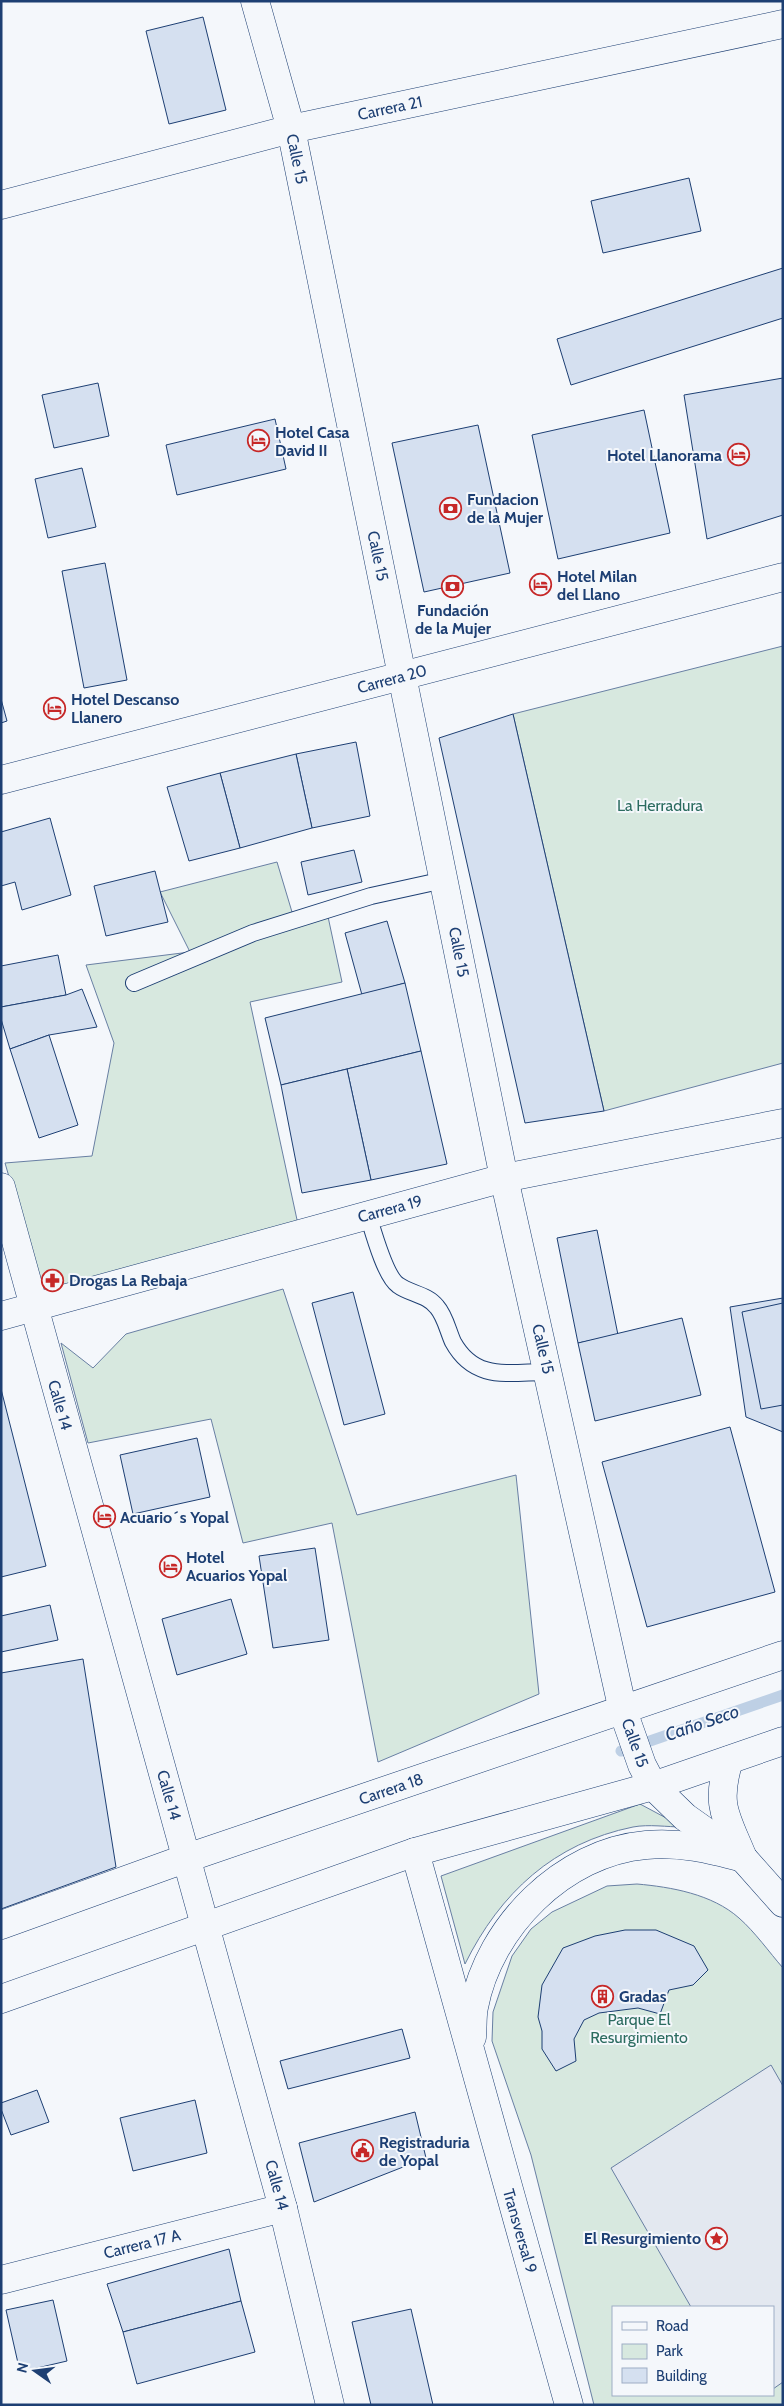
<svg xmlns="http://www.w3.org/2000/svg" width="784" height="2406" font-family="Cabin,sans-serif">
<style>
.green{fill:#d7e8df;stroke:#687fa3;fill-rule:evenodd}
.parking{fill:#e3e8f0;stroke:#687fa3}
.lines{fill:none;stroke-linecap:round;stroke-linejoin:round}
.stream{stroke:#bed0e5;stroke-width:11}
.building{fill:#d5e0f0;stroke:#1d3f73}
.service-casing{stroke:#1d3f73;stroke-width:18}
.minor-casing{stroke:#1d3f73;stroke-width:29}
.tertiary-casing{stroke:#1d3f73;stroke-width:29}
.secondary-casing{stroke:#1d3f73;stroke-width:29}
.service{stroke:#f4f7fb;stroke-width:16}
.minor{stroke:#f4f7fb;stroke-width:28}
.tertiary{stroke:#f4f7fb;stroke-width:28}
.secondary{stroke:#f4f7fb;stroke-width:28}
.labels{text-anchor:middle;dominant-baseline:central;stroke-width:4;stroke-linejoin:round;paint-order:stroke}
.street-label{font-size:16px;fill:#1d3f73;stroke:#f4f7fb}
.poi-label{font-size:16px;font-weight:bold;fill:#1d3f73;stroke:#f4f7fb;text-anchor:start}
.park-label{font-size:16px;fill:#2c6c60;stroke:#f4f7fb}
.water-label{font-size:18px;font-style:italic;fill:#1d3f73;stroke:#f4f7fb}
</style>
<rect width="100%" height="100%" fill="#f4f7fb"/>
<g class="green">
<path d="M783,646v417l-179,48 -91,-397z"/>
<path d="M277,862l15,50h35l15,70 -92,20 49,227 -254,72 -40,-138 87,-7 22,-113 -28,-78 104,-13 -30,-60z"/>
<path d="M283,1289l74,226 159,-40 23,219 -161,68 -46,-239 -89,20 -32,-124 -123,24 -27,-100 32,25 33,-34z"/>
<path d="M640,1804l43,23c-16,0 -34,-3 -50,0 -79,16 -133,66 -168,137l-24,-88z"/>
<path d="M637,1884c34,3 75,10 102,34 16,14 30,34 44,50v437h-189l-63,-250 -39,-114 1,-29 19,-56 19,-27 21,-17 55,-26zM613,2307h160v88h-160z"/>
</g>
<path class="parking" d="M771,2065l12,21v296l-10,7v-82h-82l-80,-139z"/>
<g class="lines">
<path class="stream" d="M621,1751l162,-56"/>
</g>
<g class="building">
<path d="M203,17l23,93 -57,14 -23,-93z"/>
<path d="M689,178l12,53 -98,22 -12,-52z"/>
<path d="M783,268v50l-212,67 -14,-46z"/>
<path d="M783,378v137l-76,24 -23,-144z"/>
<path d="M98,383l11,53 -55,12 -12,-53z"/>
<path d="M644,410l26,123 -112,26 -26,-124z"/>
<path d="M275,419l11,50 -109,26 -11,-50z"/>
<path d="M478,425l32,148 -86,19 -32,-149z"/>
<path d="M82,468l14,59 -48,11 -13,-59z"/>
<path d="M105,563l22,117 -43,8 -22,-117z"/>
<path d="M1,699l6,22 -6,2z"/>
<path d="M513,714l91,397 -79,12 -86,-385z"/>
<path d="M356,742l14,74 -58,12 -16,-74z"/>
<path d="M296,754l16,74 -72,20 -20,-75z"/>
<path d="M220,773l20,75 -51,13 -22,-74z"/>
<path d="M50,818l21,77 -49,15 -7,-28 -14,4v-54z"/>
<path d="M354,850l8,32 -54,13 -7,-33z"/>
<path d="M155,871l13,51 -62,14 -12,-50z"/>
<path d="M387,921l18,62 -43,12 -17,-62z"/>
<path d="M58,955l8,40 -65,12v-41z"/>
<path d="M405,983l16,68 -140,34 -16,-67z"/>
<path d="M82,989l15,38 -48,8 -39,14 -9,-30v-12l65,-12z"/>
<path d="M49,1035l29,90 -39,13 -29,-89z"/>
<path d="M421,1051l26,113 -76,16 -24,-111z"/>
<path d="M347,1069l24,111 -69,13 -21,-108z"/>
<path d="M597,1230l21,105 -40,8 -21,-105z"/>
<path d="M353,1292l32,122 -41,11 -32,-122z"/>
<path d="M783,1298v134l-37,-15 -16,-110z"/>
<path d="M783,1303v102l-22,4 -19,-97z"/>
<path d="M682,1318l19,77 -106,26 -17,-78z"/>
<path d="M1,1389l45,177 -45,11z"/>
<path d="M730,1427l45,165 -128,35 -45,-165z"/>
<path d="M197,1438l13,59 -77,17 -13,-59z"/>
<path d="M315,1548l14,92 -56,8 -14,-92z"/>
<path d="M231,1599l16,55 -70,21 -15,-56z"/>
<path d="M50,1605l8,35 -57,12v-36z"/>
<path d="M83,1659l33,208 -115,42v-236z"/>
<path d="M625,1930h31l38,16 14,24 -15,15 -24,5 -9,24 -22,-6 -39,5 -15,7 -10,19 2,22 -20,10 -14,-22v-18l-4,-14 4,-32 21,-37 32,-12z"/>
<path d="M402,2029l8,29 -122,31 -8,-28z"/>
<path d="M37,2090l12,32 -38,13 -10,-26v-6z"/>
<path d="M195,2100l12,53 -74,18 -13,-53z"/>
<path d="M415,2112l11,46 -112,44 -15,-59z"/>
<path d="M229,2249l12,52 -118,31 -16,-48z"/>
<path d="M53,2300l14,61 -47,11 -14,-62z"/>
<path d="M241,2301l14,51 -118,32 -14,-52z"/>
<path d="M411,2309l22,96h-62l-19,-83z"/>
</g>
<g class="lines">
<defs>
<g id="service">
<path d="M134,983l119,-50 118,-37 73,-16"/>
<path d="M368,1215c5,16 17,61 30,70 12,9 29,9 39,22 8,9 11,24 16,35 22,40 56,30 95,30"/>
</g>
<g id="minor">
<path d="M255,1l36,128 213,1049 119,533"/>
<path d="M1,205l290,-76 492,-105"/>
<path d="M1,1187l282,1021 47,197"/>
<path d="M1,2280l282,-72"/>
</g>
<g id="tertiary">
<path d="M623,1711l19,54 11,21 32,31 58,41 40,45"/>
<path d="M729,1760c-14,46 -3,56 14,98"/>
<path d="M415,1852l154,553"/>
<path d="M1,1925l186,-67 596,-203"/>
<path d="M1,1999l414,-147 238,-66 130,-45"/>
<path d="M472,2037c1,-10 0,-21 2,-30 15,-80 89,-155 172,-162 35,-3 63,4 97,13"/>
</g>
<g id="secondary">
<path d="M1,780l782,-203"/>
<path d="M1,1316l503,-138 279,-55"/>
</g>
</defs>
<use href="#service" class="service-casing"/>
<use href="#minor" class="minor-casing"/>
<use href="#tertiary" class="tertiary-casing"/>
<use href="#secondary" class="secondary-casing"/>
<use href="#service" class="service"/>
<use href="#minor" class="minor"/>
<use href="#tertiary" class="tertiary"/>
<use href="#secondary" class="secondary"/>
</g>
<defs>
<symbol id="hotel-ring" viewBox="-11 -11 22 22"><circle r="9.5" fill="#f4f7fb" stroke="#c62828" stroke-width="1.5"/><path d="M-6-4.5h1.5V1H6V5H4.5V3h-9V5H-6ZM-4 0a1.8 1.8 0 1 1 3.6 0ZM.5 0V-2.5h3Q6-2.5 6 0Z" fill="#c62828"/></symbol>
<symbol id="bank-ring" viewBox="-11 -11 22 22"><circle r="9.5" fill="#f4f7fb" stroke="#c62828" stroke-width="1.5"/><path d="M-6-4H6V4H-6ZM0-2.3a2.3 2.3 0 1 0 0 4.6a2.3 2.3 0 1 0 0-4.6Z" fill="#c62828"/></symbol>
<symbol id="pharmacy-ring" viewBox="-11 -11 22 22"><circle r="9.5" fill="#f4f7fb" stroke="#c62828" stroke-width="1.5"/><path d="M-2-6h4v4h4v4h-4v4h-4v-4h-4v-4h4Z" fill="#c62828"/></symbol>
<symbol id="building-ring" viewBox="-11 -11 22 22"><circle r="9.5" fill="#f4f7fb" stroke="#c62828" stroke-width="1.5"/><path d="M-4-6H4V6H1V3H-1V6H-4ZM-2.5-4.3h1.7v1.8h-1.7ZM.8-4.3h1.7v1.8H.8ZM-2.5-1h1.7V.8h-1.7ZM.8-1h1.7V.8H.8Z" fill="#c62828"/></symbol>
<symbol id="civic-ring" viewBox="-11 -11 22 22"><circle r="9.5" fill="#f4f7fb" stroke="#c62828" stroke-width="1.5"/><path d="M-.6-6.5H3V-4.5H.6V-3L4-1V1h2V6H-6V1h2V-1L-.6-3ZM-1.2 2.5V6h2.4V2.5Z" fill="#c62828"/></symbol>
<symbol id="sight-ring" viewBox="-11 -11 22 22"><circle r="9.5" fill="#f4f7fb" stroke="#c62828" stroke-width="1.5"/><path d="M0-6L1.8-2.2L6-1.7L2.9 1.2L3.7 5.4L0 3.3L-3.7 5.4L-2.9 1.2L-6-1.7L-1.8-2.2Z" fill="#c62828"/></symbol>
</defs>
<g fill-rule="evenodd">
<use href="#hotel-ring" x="246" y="428" width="25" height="25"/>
<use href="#hotel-ring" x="726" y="442" width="25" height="25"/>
<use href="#bank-ring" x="438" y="496" width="25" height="25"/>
<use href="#hotel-ring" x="528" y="572" width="25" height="25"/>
<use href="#bank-ring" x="440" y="574" width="25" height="25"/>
<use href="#hotel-ring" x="42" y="696" width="25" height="25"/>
<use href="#pharmacy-ring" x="40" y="1268" width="25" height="25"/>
<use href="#hotel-ring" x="92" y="1504" width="25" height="25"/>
<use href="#hotel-ring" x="158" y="1554" width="25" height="25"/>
<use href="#building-ring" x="590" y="1984" width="25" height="25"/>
<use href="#civic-ring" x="350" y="2138" width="25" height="25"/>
<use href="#sight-ring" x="704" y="2226" width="25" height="25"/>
</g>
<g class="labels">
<g class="street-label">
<text transform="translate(390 108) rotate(-12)">Carrera 21</text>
<text transform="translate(297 159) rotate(78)">Calle 15</text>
<text transform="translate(378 556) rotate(78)">Calle 15</text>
<text transform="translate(392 679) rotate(-15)">Carrera 20</text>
<text transform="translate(459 952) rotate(79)">Calle 15</text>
<text transform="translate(390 1209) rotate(-15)">Carrera 19</text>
<text transform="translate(543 1349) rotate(77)">Calle 15</text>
<text transform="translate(60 1405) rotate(74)">Calle 14</text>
<text transform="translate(635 1743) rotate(70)">Calle 15</text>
<text transform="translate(391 1789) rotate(-19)">Carrera 18</text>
<text transform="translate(169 1795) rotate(74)">Calle 14</text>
<text transform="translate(277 2185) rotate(75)">Calle 14</text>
<text transform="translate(520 2231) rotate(74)">Transversal 9</text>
<text transform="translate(142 2244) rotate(-14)">Carrera 17 A</text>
</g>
<g class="poi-label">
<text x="275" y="432">Hotel Casa<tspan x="275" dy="18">David II</tspan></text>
<text x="722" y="455" text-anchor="end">Hotel Llanorama</text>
<text x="467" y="499">Fundacion<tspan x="467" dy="18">de la Mujer</tspan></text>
<text x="557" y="576">Hotel Milan<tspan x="557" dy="18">del Llano</tspan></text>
<text x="453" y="610" text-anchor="middle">Fundación<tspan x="453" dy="18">de la Mujer</tspan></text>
<text x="71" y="699">Hotel Descanso<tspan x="71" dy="18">Llanero</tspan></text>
<text x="69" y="1280">Drogas La Rebaja</text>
<text x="120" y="1517">Acuario´s Yopal</text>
<text x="186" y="1557">Hotel<tspan x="186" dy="18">Acuarios Yopal</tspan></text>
<text x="619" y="1996">Gradas</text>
<text x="379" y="2142">Registraduria<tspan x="379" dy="18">de Yopal</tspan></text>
<text x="701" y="2238" text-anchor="end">El Resurgimiento</text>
</g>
<g class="park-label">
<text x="660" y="805">La Herradura</text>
<text x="639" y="2019">Parque El<tspan x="639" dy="18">Resurgimiento</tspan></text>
</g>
<g class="water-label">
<text transform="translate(702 1723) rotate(-19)">Caño Seco</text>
</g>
</g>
<rect width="784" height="2406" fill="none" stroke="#1d3f73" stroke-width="5"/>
<rect x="612" y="2306" width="162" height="90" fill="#f4f7fb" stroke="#9eadc5"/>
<rect x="622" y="2322" width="25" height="8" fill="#f4f7fb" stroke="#9eadc5"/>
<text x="656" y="2331" font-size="15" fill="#1d3f73">Road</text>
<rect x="622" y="2344" width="25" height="15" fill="#d7e8df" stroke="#9eadc5"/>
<text x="656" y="2356" font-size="15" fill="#1d3f73">Park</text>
<rect x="622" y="2368" width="25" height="15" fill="#d5e0f0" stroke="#9eadc5"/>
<text x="656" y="2381" font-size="15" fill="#1d3f73">Building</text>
<g transform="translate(35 2371) rotate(284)" stroke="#f4f7fb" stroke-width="4" paint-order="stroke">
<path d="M0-4L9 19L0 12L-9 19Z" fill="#1d3f73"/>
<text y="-8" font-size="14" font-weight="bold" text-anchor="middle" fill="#1d3f73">N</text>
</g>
</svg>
